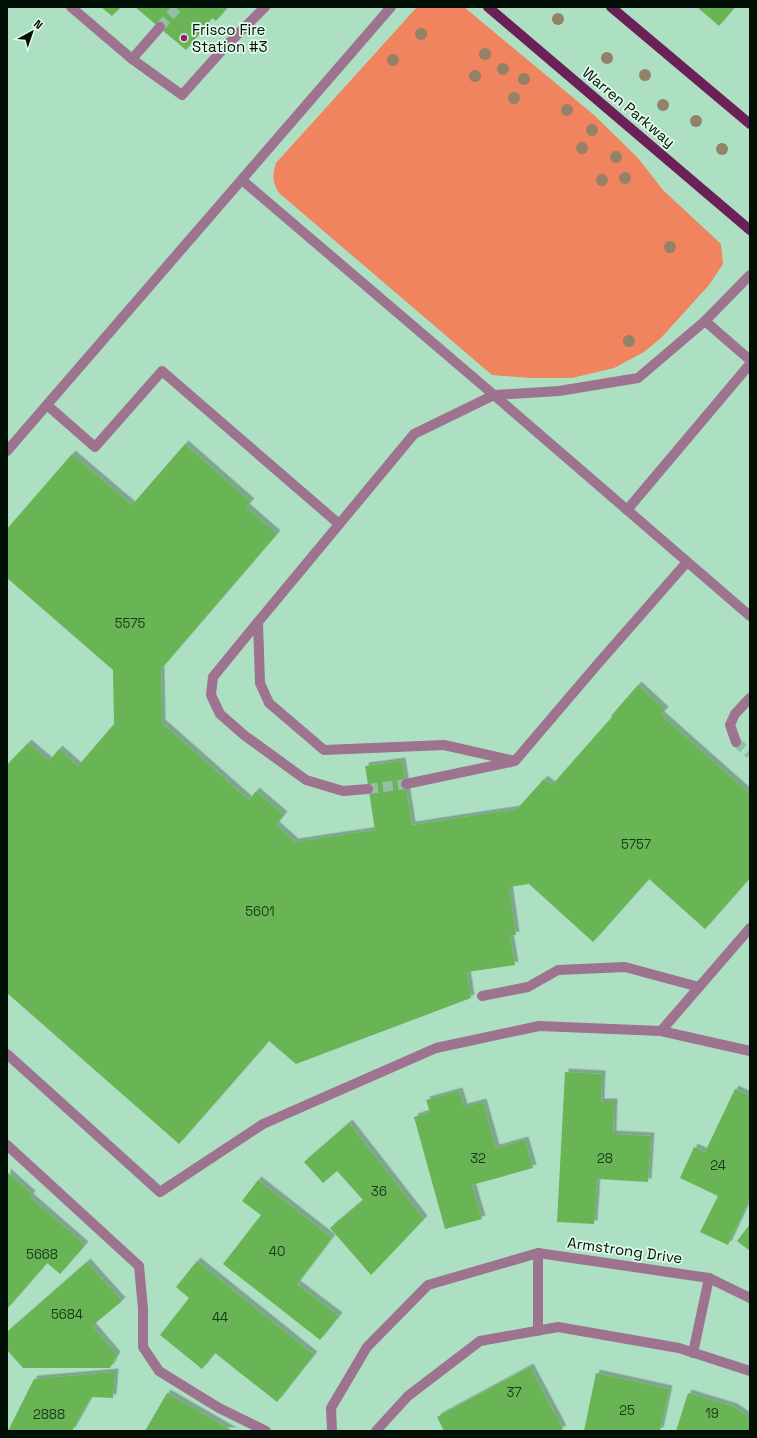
<svg xmlns="http://www.w3.org/2000/svg" width="757" height="1438" font-family="'Space Grotesk',sans-serif">
<style>
.green{fill:#f0845f}
.building{fill:#69b455;filter:url(#shadow)}
.lines{fill:none;stroke-linecap:round;stroke-linejoin:round}
.minor-tunnel{stroke:#93c1a7;stroke-width:10;stroke-dasharray:10 5;stroke-linecap:butt}
.minor{stroke:#9e7390;stroke-width:10}
.major{stroke:#6c2058;stroke-width:10}
.tree{fill:#938267}
.poi-dot{fill:#941c78;stroke:#e1faeb;stroke-width:1.5}
.labels{text-anchor:middle;dominant-baseline:central;stroke-width:3.5;stroke-linejoin:round;paint-order:stroke}
.number-label{font-size:13px;fill:#1a391a}
.poi-label{font-size:15px;fill:#001007;stroke:#e1faeb;text-anchor:start}
.street-label{font-size:15px;fill:#001007;stroke:#e1faeb}
</style>
<defs>
<filter id="shadow"><feDropShadow dx="3.5" dy="-3.5" stdDeviation="0" flood-color="#0004"/></filter>
</defs>
<rect width="100%" height="100%" fill="#ade0c3"/>
<path class="green" d="M417,7h47l130,108 44,43 25,32 58,54 2,20 -14,21 -48,53 -17,14 -30,16 -42,10h-41l-39,-3 -213,-182c-7,-12 -7,-17 -3,-30z"/>
<g class="building">
<path d="M101,7h20l-9,9z"/>
<path d="M135,7h93l-12,14 -4,-3 -26,32z"/>
<path d="M697,7h38l-16,19z"/>
<path d="M185,444l66,58 -5,5 31,27 -116,135 1,54 87,77 7,-9 28,24 -8,10 19,17 80,-12 -10,-64 37,-5 10,64 105,-16 27,-30 8,6 60,-68 -1,-1 27,-31 27,25 -4,5 89,79v84l-45,51 -56,-50 -56,63 -64,-58 -20,3 7,48 -6,1 5,29 -48,7 4,26 -175,66 -27,-23 -90,103 -172,-151v-230l1,1 20,-21 21,18 10,-12 19,17 36,-42 -1,-54 -106,-92v-49l65,-75 60,51z"/>
<path d="M565,1072l37,2 -1,28h13l-1,32 38,2 -3,46 -51,-3 -3,45 -37,-2z"/>
<path d="M735,1089l15,7v102l-22,47 -28,-13 18,-36 -38,-18 14,-31 11,5z"/>
<path d="M459,1091l5,16 19,-5 13,46 29,-8 8,28 -61,17 10,34 -37,10 -31,-112 16,-5 -4,-12z"/>
<path d="M349,1123l75,96 -53,56 -41,-47 33,-28 -26,-29 -14,12 -19,-21z"/>
<path d="M7,1172l25,22 -2,3 55,48 -25,29 -13,-11 -40,46z"/>
<path d="M258,1180l74,58 -35,46 42,32 -19,24 -97,-76 38,-49 -19,-14z"/>
<path d="M750,1224v27l-13,-10z"/>
<path d="M197,1261l117,94 -37,47 -62,-49 -13,16 -42,-34 29,-37 -13,-11z"/>
<path d="M87,1262l35,39 -30,25 25,29 -7,13h-87l-16,-18v-18z"/>
<path d="M530,1367l33,62 -4,2h-115l-7,-14z"/>
<path d="M115,1372l-2,26 -22,-1 -19,34h-64l26,-52z"/>
<path d="M596,1373l73,16 -9,42h-76z"/>
<path d="M167,1393l66,38h-88z"/>
<path d="M688,1393l46,14 16,11v13h-74z"/>
</g>
<g class="lines">
<g class="minor-tunnel">
<path d="M160,27l18,-20"/>
<path d="M736,742l14,12"/>
<path d="M368,789l38,-5"/>
</g>
<g class="minor">
<path d="M71,7l61,52 50,36 42,-47 41,-41"/>
<path d="M132,59l28,-32"/>
<path d="M242,180l252,215 256,221"/>
<path d="M705,321l45,39"/>
<path d="M47,405l48,42 67,-76 177,153"/>
<path d="M7,451l384,-444"/>
<path d="M627,510l123,-146"/>
<path d="M687,562l-91,104 -81,95 -71,-16 -120,5 -55,-47 -9,-20 -2,-61 156,-188 80,-39 65,-4 79,-13 67,-57 45,-46"/>
<path d="M258,622l-45,55 -2,18 9,19 24,21 62,45 37,11 25,-2"/>
<path d="M736,742l-6,-17 5,-11 15,-16"/>
<path d="M406,784l105,-22"/>
<path d="M482,996l46,-9 30,-17 67,-3 74,20"/>
<path d="M661,1031l89,-103"/>
<path d="M7,1054l153,138 103,-68 173,-76 103,-22 122,5 89,20"/>
<path d="M7,1145l132,121 4,43v38l16,24 60,37 47,23"/>
<path d="M538,1331v-78"/>
<path d="M693,1353l16,-75"/>
<path d="M332,1431l-1,-23 36,-61 61,-62 110,-32 171,25 41,20"/>
<path d="M376,1431l32,-35 72,-55 78,-14 121,21 71,23"/>
</g>
<g class="major">
<path d="M488,7l262,223"/>
<path d="M611,7l139,117"/>
</g>
</g>
<g class="tree">
<circle cx="558" cy="19" r="6"/>
<circle cx="421" cy="34" r="6"/>
<circle cx="485" cy="54" r="6"/>
<circle cx="607" cy="58" r="6"/>
<circle cx="393" cy="60" r="6"/>
<circle cx="503" cy="69" r="6"/>
<circle cx="645" cy="75" r="6"/>
<circle cx="475" cy="76" r="6"/>
<circle cx="524" cy="79" r="6"/>
<circle cx="514" cy="98" r="6"/>
<circle cx="663" cy="105" r="6"/>
<circle cx="567" cy="110" r="6"/>
<circle cx="696" cy="121" r="6"/>
<circle cx="592" cy="130" r="6"/>
<circle cx="582" cy="148" r="6"/>
<circle cx="722" cy="149" r="6"/>
<circle cx="616" cy="157" r="6"/>
<circle cx="625" cy="178" r="6"/>
<circle cx="602" cy="180" r="6"/>
<circle cx="670" cy="247" r="6"/>
<circle cx="629" cy="341" r="6"/>
</g>
<circle class="poi-dot" cx="184" cy="38" r="4"/>
<g class="labels">
<g class="number-label">
<text x="130" y="623">5575</text>
<text x="636" y="844">5757</text>
<text x="260" y="911">5601</text>
<text x="478" y="1158">32</text>
<text x="605" y="1158">28</text>
<text x="718" y="1165">24</text>
<text x="379" y="1191">36</text>
<text x="277" y="1251">40</text>
<text x="42" y="1254">5668</text>
<text x="67" y="1314">5684</text>
<text x="220" y="1317">44</text>
<text x="514" y="1392">37</text>
<text x="627" y="1410">25</text>
<text x="712" y="1413">19</text>
<text x="49" y="1414">2888</text>
</g>
<g class="poi-label">
<text x="192" y="29">Frisco Fire<tspan x="192" dy="17">Station #3</tspan></text>
</g>
<g class="street-label">
<text transform="translate(629 107) rotate(40)">Warren Parkway</text>
<text transform="translate(625 1250) rotate(8)">Armstrong Drive</text>
</g>
</g>
<rect width="757" height="1438" fill="none" stroke="#001007" stroke-width="16"/>
<g transform="translate(32 32) rotate(40)" stroke="#e1faeb" stroke-width="3" paint-order="stroke">
<path d="M0-3L7 15L0 10L-7 15Z" fill="#001007"/>
<text y="-6" font-size="11" font-weight="bold" text-anchor="middle" fill="#001007">N</text>
</g>
</svg>
